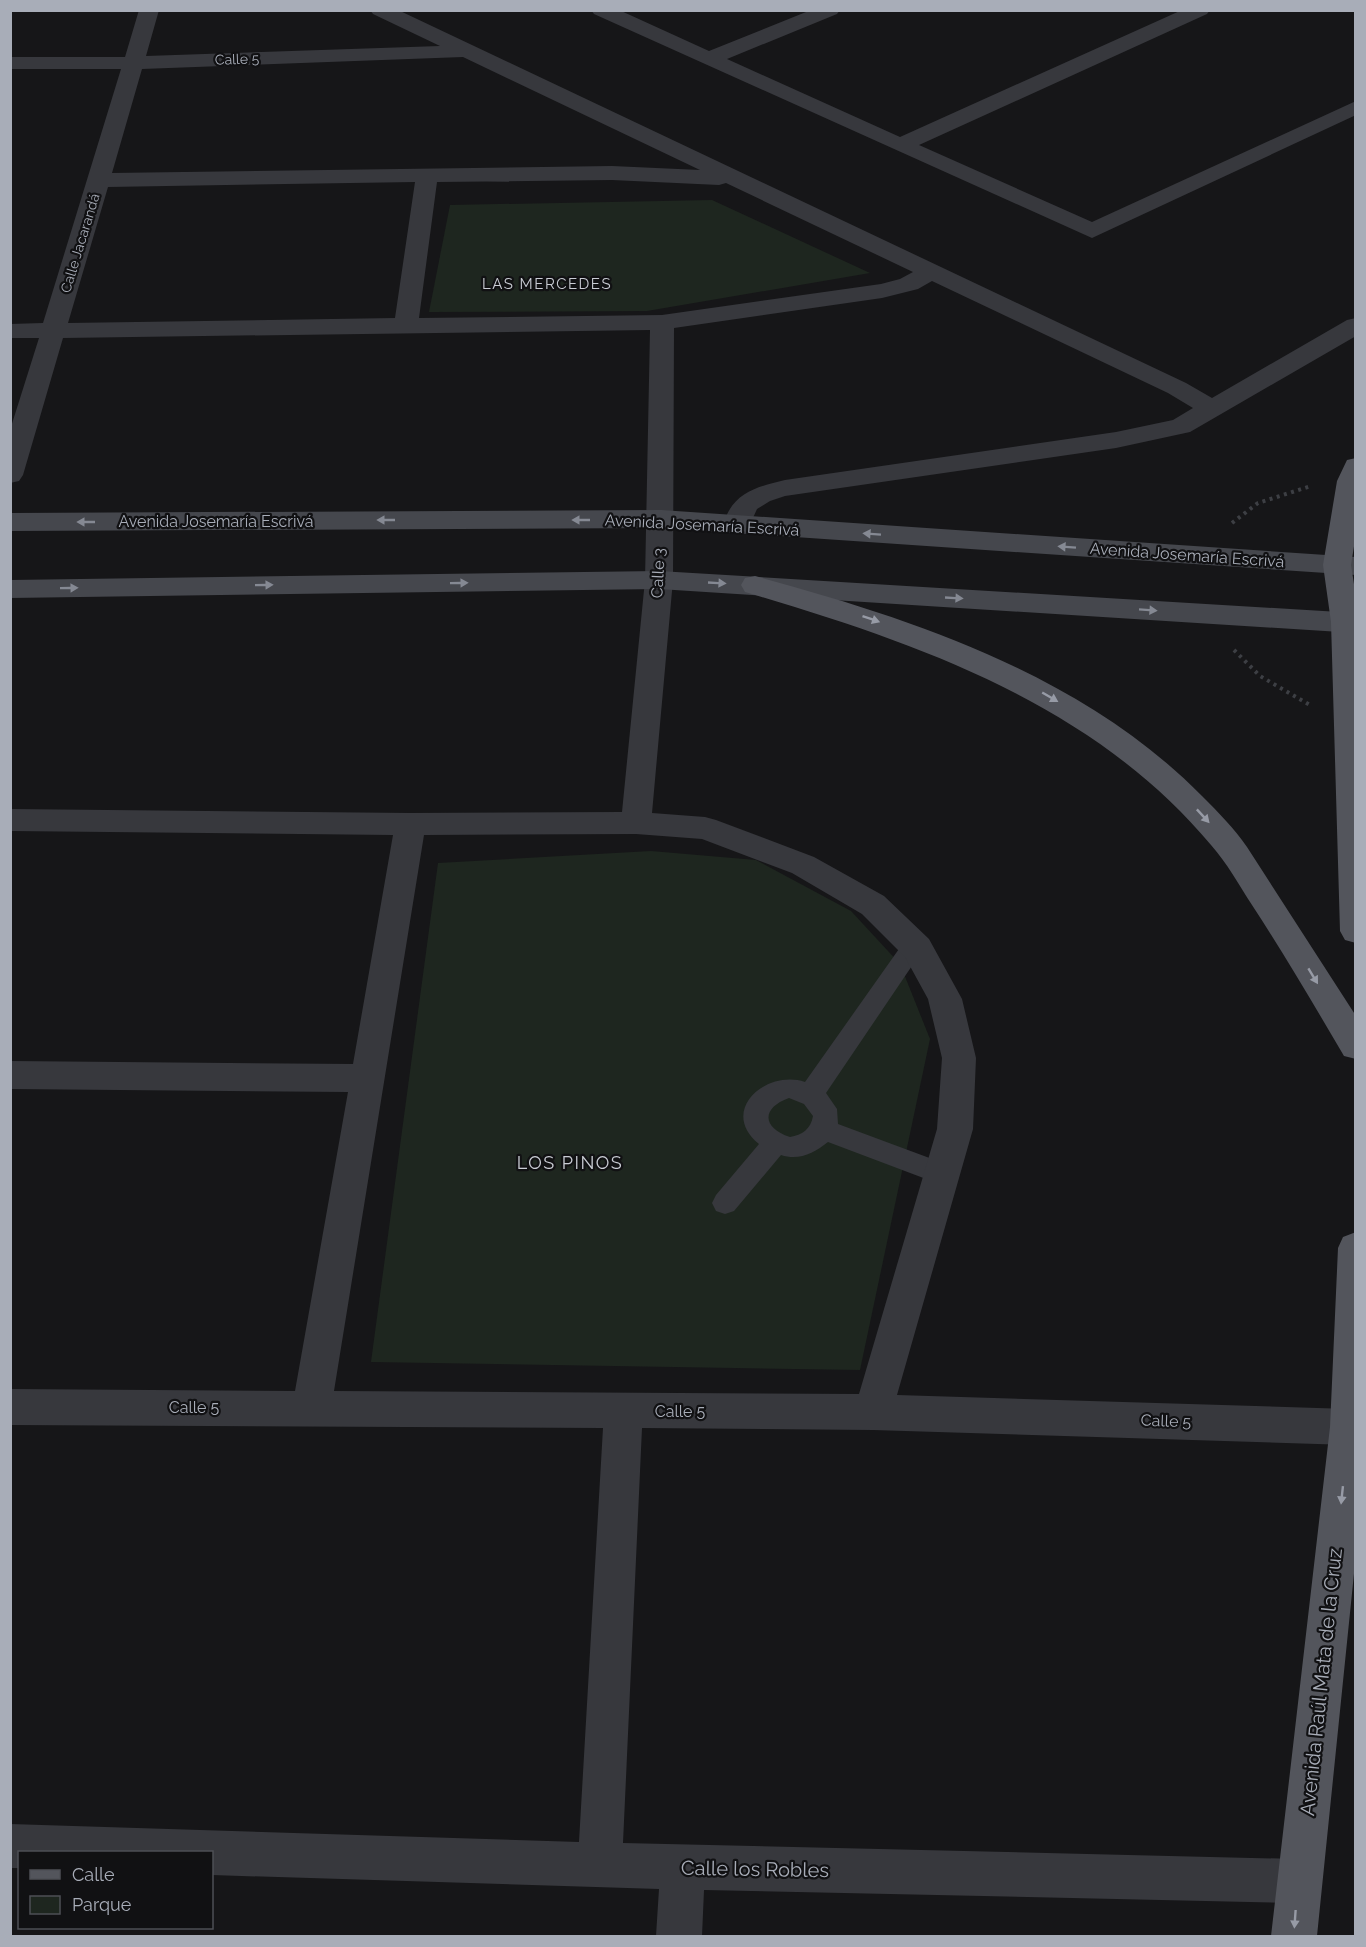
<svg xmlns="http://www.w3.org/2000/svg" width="1366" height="1947" font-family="Raleway,sans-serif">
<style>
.green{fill:#1e261f}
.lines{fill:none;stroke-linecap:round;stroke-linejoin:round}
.path{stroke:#3d3f44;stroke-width:4;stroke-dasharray:3 4.5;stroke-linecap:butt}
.lane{fill:#37383d;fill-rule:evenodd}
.street{fill:#37383d;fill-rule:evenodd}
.secondary{fill:#45474d;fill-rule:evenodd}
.primary{fill:#53555c;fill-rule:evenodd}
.oneway{fill:#858993}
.oneway2{fill:#979ba6}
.labels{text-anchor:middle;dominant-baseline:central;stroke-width:4.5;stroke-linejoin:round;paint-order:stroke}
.far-street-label{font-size:14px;fill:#a8adb8;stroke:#111113}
.far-neighbourhood-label{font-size:15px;letter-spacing:1.5px;fill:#c9ccd4;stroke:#111113}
.street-label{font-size:16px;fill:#a8adb8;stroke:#111113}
.neighbourhood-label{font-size:18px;letter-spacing:1.5px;fill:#c9ccd4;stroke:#111113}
.near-street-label{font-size:20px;fill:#a8adb8;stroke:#111113}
</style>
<rect width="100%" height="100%" fill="#161618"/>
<g class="green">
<path d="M712,200l158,73 -223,38 -218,1 21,-107z"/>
<path d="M651,851l105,9 95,51 49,53 30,75 -70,331 -489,-8 67,-499z"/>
</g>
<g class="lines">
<g class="path">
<path d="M1232,523l26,-20 53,-17"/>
<path d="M1234,650l26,26 50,29"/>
</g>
<path class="lane" d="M914,936l8,3 4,6 -4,6 -96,142 11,16 1,15 113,42 4,8 -4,8 -9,3 -114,-43c-14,11 -29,19 -47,13l-47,56 -9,3 -9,-3 -4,-8 4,-8 43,-51c-41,-33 7,-75 46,-62l101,-143zM789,1098l15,6 9,12c-2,13 -11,19 -23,21 -28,-9 -29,-29 -1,-39z"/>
<g class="street">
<path d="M139,10h20l-13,46 294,-10 -67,-32 -3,-4h28l788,373 26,15 135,-78 9,-2v18l-166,96 -74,16 -331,48 -15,5 -13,8 -10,22 -10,3 -10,-3 -4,-6c9,-32 33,-38 62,-45l331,-48 57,-12 20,-12 -25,-15 -236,-112 -14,8 -36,9 -208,30 -1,252 -21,233 53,4 11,3 98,37 70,39 45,43 33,60 14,59 -3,71 -76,266 452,14 7,3v30l-7,3 -476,-15 -231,-2 -19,415 675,16 16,6 6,16 -6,16 -16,6 -594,-13 -2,46h-46l3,-47 -447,-14v-23h-192v16h-10v-44l569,18 24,-414 -593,-3v-36l285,2 53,-299 -338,-3v-28l343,3 40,-229 -383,-4v-22l400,4 212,-1 23,-232 5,-250 -587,8 -40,137 -4,6 -9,2v-53l29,-92h-29v-14l33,-1 78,-254h-111v-12h115zM463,57l237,113 -88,-4 -500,7 30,-104zM612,180l107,5 7,-2 187,89 -13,7 -19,5 -219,31 -243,3 18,-136zM415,182l-20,136 -327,5 40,-136zM636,834l66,5 90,34 70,41 43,43 23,42 14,59 -5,71 -78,265 -525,-3 90,-556z"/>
<path d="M591,10h28l90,41 102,-41h29l-3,4 -110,45 173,78 282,-127h28l-3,4 -288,131 173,77 264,-121v14l-264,123 -498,-224z"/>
</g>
<g class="secondary">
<path d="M661,510l695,47v18l-695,-47 -651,3v-18z"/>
<path d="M659,571l697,42v20l-697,-44 -649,9v-18z"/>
</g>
<g class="primary">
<path d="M1356,458v76l-5,31 5,32v346l-11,-3 -5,-9 -9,-309 -8,-57 14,-84 10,-21z"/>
<path d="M755,576c159,43 328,99 447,220 16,16 32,32 45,51l109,169v43l-12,-3c-30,-51 -60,-102 -92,-151 -13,-20 -25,-42 -41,-60 -119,-142 -294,-202 -466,-253l-4,-7 4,-7z"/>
<path d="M1356,1232v322l-39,382h-46l59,-509 8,-179 5,-11z"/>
</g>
</g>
<defs><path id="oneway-solid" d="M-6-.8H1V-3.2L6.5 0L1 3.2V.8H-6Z" transform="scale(1.5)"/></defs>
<g class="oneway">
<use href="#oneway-solid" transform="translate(386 520) rotate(180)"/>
<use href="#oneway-solid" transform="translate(581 520) rotate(180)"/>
<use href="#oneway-solid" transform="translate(86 522) rotate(180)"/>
<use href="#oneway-solid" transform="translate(872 534) rotate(-176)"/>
<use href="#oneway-solid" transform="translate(1067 547) rotate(-176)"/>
<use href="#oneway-solid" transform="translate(459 583) rotate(-1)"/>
<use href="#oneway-solid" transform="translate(717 583) rotate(3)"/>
<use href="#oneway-solid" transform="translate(264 585) rotate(-1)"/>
<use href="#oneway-solid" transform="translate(69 588) rotate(-1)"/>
<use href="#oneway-solid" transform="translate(954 598) rotate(3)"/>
<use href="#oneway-solid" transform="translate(1148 610) rotate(4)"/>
</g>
<g class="oneway2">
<use href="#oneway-solid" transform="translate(871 619) rotate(19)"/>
<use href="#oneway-solid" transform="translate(1050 697) rotate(30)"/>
<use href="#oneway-solid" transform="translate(1203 816) rotate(47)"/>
<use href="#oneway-solid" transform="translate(1313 976) rotate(59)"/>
<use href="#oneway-solid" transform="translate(1342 1495) rotate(96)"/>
<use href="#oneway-solid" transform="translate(1295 1919) rotate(94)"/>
</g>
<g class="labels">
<g class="far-street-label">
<text transform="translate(237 59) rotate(-2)">Calle 5</text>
<text transform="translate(80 243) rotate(-73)">Calle Jacarandá</text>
</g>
<g class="far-neighbourhood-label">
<text x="547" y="284">LAS MERCEDES</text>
</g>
<g class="street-label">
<text x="216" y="521">Avenida Josemaría Escrivá</text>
<text transform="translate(702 525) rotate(3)">Avenida Josemaría Escrivá</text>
<text transform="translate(1187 555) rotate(4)">Avenida Josemaría Escrivá</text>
<text transform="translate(658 573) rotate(-87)">Calle 3</text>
<text x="194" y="1407">Calle 5</text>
<text x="680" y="1411">Calle 5</text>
<text transform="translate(1166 1421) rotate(2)">Calle 5</text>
</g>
<g class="neighbourhood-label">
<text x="570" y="1162">LOS PINOS</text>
</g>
<g class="near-street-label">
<text transform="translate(1321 1682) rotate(-84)">Avenida Raúl Mata de la Cruz</text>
<text transform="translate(755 1869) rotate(1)">Calle los Robles</text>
</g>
</g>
<rect width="1366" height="1947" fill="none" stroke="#a8adb8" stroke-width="24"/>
<rect x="18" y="1851" width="195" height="78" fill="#111113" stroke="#4d4f55" stroke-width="1.5"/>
<rect x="30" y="1870" width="30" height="9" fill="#53555c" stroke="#4d4f55" stroke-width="1.5"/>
<text x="72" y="1881" font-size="18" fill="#a8adb8">Calle</text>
<rect x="30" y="1896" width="30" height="18" fill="#1e261f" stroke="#4d4f55" stroke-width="1.5"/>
<text x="72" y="1911" font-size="18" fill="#a8adb8">Parque</text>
</svg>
